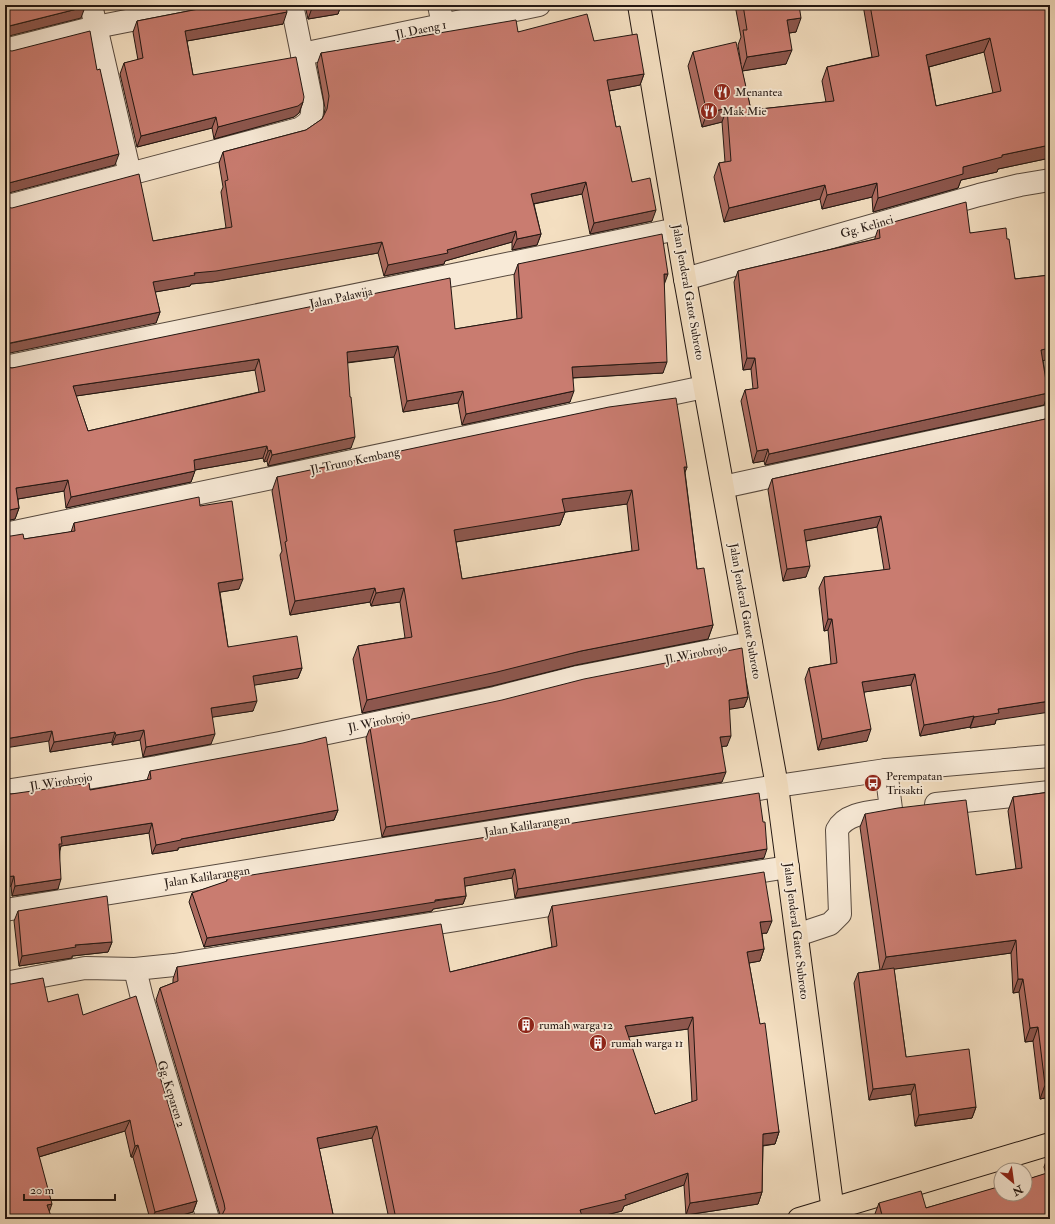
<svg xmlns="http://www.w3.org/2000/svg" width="1055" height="1224" font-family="'IM FELL Double Pica',serif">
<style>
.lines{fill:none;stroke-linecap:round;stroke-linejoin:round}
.minor-casing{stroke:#57493e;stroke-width:24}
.major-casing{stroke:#231712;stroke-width:24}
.minor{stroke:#f8ead7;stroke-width:22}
.major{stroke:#f4dfc1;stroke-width:22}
.wall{fill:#ad6b60;stroke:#231712;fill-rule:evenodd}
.shaded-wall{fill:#8d574e;stroke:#231712}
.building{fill:#c97c70;stroke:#231712;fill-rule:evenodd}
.labels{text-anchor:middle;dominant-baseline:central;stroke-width:3.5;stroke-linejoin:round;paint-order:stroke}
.street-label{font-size:12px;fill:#231712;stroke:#f8ead7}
.poi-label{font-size:12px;fill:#231712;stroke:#f8ead7;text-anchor:start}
</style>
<rect width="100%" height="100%" fill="#f4dfc1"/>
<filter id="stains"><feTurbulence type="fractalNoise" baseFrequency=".005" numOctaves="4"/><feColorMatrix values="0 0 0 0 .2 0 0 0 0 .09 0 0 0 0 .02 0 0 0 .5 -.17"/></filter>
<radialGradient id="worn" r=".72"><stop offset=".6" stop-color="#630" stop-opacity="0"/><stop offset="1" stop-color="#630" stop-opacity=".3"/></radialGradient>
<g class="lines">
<defs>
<g id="minor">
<path d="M91,5l39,169"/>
<path d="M439,5l4,20"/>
<path d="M5,50l91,-23 112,-22"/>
<path d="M302,54l237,-49"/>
<path d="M5,207l294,-78c12,-7 14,-11 13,-26l-20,-98"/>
<path d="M685,279l294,-84 41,-10 30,-5"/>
<path d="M5,367l672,-138"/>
<path d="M723,487l327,-71"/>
<path d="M5,534l699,-147"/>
<path d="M5,791l152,-24 123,-24 215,-45 83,-21 173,-34"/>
<path d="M936,804l114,-12"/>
<path d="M5,910l772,-124 109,-16 164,-14"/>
<path d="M797,935l33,-11 10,-10 -3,-84c9,-18 36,-18 54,-21l-5,-39"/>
<path d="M135,969l7,29 66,221"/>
<path d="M5,983l80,-15 50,1 39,-4 614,-98"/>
</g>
<g id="major">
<path d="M639,5l46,274 92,507 57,433"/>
<path d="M799,1219l251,-75"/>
</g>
</defs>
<use href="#minor" class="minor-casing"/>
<use href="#major" class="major-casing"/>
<use href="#minor" class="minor"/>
<use href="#major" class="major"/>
</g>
<g class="wall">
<path d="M305,5h36l-3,9 -30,5z"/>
<path d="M735,5h64l-3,27 -7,1 -3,31 -44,7 9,39 75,-8 -4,-21 5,-14 45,-10 -9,-52h187v153l-52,11 -1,3 -36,8 -3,8 -85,24 -1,-15 -50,12 -2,-10 -96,23 -10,-45 5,-14 6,-1 -3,-40 -20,5 -14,-61 5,-14 48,12 -3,-19 3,-8zM984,52l9,41 -57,13 -7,-39z"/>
<path d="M214,6l69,18 -96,17 6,34 110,27 -4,11 -5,4 -80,22 -2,-11 -75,19 -17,-73 4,-11 14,-3 -5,-28 4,-11z"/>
<path d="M518,32l76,9 50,33 -4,11 -31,6 7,36 16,55 20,39 -62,13 -8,-40 -48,10 7,30 -4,11 -25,5v-8l-67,19 -1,3 -60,12 -6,-23 -166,29 -21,2 -1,2 -35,6 5,20 -4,11 -3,-82 73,-13 -5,-36 2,-5 -4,-24 4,-11 83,-22 16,-11 2,-4 1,-7 -8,-44 4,-11z"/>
<path d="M879,226l91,7 37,6 8,40 35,-4v84l-7,1 5,33 -4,12 -279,60 -1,-4 -11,2 -12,-62 4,-11 8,-1 -2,-20 -8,1 -9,-88 4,-11 137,-32v-1z"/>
<path d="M518,264l146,20 -1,89 -90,5 -3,24 -108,23 -4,-22 -55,9 -9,-55 -47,6 4,85 -83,18 -1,-5 -3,1 -1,-4 -68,12 -4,12 -125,26 -2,-17 -46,8 1,9 -4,11 -10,2v-154l7,1 443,-39 62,-10 -3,-44zM255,370l4,22 -171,39 -12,-35z"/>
<path d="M1050,418l-54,302 -1,4 -25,4v-1l-50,9 -9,-51 -47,7 3,49 -49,9 -13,-71 4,-11 22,-4 -3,-34 -4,1 -5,-43 5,-11 60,-7 -7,-43 -71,14v36l-23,4 -15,-91 4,-11z"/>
<path d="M687,467l-2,5 12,97 16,56 -5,14 -132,26 -84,21 -130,27 -9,-54 5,-13 47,-8 -5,-36 -29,4 -1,-4 -80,13 -10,-60 2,-4 -10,-60 5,-14zM627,504l5,47 -170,28 -6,-37 104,-17 5,-13z"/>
<path d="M200,506l39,83 -19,3 8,55 74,21 -4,10 -44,7 -1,26 -41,6 -1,27 -68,13 -3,-17 -28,5v-3l-62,10 -26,-213 47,-7 3,-9z"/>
<path d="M748,697l-4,10 -15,2 -2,37h-5v36l-340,55 -16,-99 4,-10z"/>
<path d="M150,771l188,39 -4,10 -156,28v2l-26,4 -3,-21 -88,13 -1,5 -2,38 -46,7 -1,-10 -6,1v-94l6,1 79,-4 57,-10z"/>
<path d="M1050,792v305l-10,2 -7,-58 -8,1 -6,-50 -6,1 -2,-40 -117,16 12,88 70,50 -4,11 -57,8 -4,-32 -42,6 -15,-117 4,-10 22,-3 -20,-143 5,-13 111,61 40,-6 -8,-58 5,-14z"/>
<path d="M764,858l-249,40 -3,-20 -47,8 1,10 -3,8 -30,5 -1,2 -228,36 -15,-45 3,-9 34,-11 1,-3z"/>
<path d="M552,906l215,27h-5l2,16 -4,12 -11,2 30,169 -4,12 -12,2 -1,46 -4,12 -72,11 -2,-30 -60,21 -2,5 -32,8h-201l-17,-81 -53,10 15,71h-114v-4l-64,-215 4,-12 13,-5v-4l4,-12 273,5 102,-25 -4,-29zM688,1029l4,73 -37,12 -27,-77z"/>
<path d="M18,911l94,31 -4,10 -36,4v2l-53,8 -5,-45z"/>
<path d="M48,1002l35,13 114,186 -4,11 -25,7h-18l-17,-62h-2l-6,-26 -86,26 10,54 -44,8z"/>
<path d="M1050,1150v69l-124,-11 120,-34 -2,-7z"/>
<path d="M879,1203l4,16h-10z"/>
</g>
<g class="shaded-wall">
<path d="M130,5h13l-14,3z"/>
<path d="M328,5h13l-3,9 -30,5 4,-11z"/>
<path d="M85,7l-4,11 -76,19v-10h1z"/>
<path d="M287,12l-4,12 -102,18 4,-11z"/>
<path d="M801,18l-5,14 -14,2 5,-14z"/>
<path d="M990,38l-6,14 -63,17 5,-14z"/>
<path d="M792,50l-6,14 -44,7 5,-14z"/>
<path d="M644,74l-4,11 -37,7 4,-12z"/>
<path d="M303,102l-4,11 -5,4 -80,22 4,-12z"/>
<path d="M727,108l-5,14 -20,5 5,-14z"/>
<path d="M216,117l-4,11 -75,19 4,-11z"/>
<path d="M1050,145v13l-52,11 -1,3 -36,8 -3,8 -85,24 5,-14 85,-31 39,-12z"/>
<path d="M119,154l-4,11 -110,29v-10z"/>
<path d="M586,182l-4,12 -55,11 4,-11z"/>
<path d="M877,183l-5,14 -50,12 5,-14z"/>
<path d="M825,185l-5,14 -96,23 5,-14z"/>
<path d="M656,210l-4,11 -62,13 4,-11z"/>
<path d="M516,231l-4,11 -67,19 -1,3 -60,12 4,-11 59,-15z"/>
<path d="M541,234l-4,11 -25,5 5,-11z"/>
<path d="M382,242l-4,11 -166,29 -21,2 -1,2 -41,7 4,-11 41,-9z"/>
<path d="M664,274h4l-4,11z"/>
<path d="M160,312l-4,11 -151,31v-10h2z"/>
<path d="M398,346l-4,11 -52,6 5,-11z"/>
<path d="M1050,348v11l-13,3 4,-12z"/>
<path d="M747,358h8l-4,11 -8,1z"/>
<path d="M259,359l-4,11 -186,27 4,-11z"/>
<path d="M667,362l-4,11 -95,5 4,-11z"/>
<path d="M463,391l-5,12 -55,9 4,-11z"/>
<path d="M574,391l-4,11 -108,23 4,-11z"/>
<path d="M1048,393l-4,12 -279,60 4,-11z"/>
<path d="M355,437l-4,11 -83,18 4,-11z"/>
<path d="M267,446l-4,12 -74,13 5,-11z"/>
<path d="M768,449l-4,12 -11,2 4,-12z"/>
<path d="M271,450l-4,11 -3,1 4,-11z"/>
<path d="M684,467h3l-5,13z"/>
<path d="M195,471l-4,11 -125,26 5,-11z"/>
<path d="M68,480l-4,11 -52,9 4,-12z"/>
<path d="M632,490l-5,14 -62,8 -5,13 -111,18 5,-13 108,-31z"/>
<path d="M19,508l-4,11 -10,2v-10z"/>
<path d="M881,516l-4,11 -77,15 4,-12z"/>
<path d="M810,566l-4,11 -23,4 4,-12z"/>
<path d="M243,579l-4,10 -24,4 3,-10z"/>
<path d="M375,588l-5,14 -80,13 5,-14z"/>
<path d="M404,588l-4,14 -29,4 5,-13z"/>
<path d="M828,619h4l-4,11 -4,1z"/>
<path d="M713,625l-5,14 -132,26 -84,21 -130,27 5,-13 214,-49z"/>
<path d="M302,668l-4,10 -49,8 4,-10z"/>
<path d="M915,674l-4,11 -53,8 4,-11z"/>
<path d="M748,697l-4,10 -19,3 4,-10z"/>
<path d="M257,701l-4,10 -46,7 4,-10z"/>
<path d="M1050,701v11l-54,8 -1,4 -25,4 4,-11 24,-8z"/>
<path d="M974,716l-4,11 -50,9 4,-11z"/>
<path d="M871,729l-4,12 -49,9 4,-11z"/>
<path d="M144,730l-4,10 -28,5 4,-10z"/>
<path d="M52,731l-3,10 -44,7v-9z"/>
<path d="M115,732l-3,10 -62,10 4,-10z"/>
<path d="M215,734l-4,10 -68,13 3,-10z"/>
<path d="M731,736l-4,10 -10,1 3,-10z"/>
<path d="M726,772l-4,10 -340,55 4,-10z"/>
<path d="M338,810l-4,10 -156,28v2l-26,4 4,-9 25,-6z"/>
<path d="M152,823l-3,10 -88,13 -3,8h-2l5,-17z"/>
<path d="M767,849l-3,9 -249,40 3,-9z"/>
<path d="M515,869l-3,9 -52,9 4,-9z"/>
<path d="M14,876l-3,10 -6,1v-10z"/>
<path d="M61,879l-3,10 -46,7 3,-10z"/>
<path d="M466,896l-3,8 -30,5 -1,2 -228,36 3,-9z"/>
<path d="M772,921l-5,12 -11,1 4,-12z"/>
<path d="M1016,940l-5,13 -130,18 5,-14z"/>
<path d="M112,942l-4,10 -36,4v2l-53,8 3,-10 53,-11z"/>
<path d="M764,949l-4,12 -17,3 4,-12z"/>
<path d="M1018,979h5l-4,13 -6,1z"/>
<path d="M693,1017l-5,12 -68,9 5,-12z"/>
<path d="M1038,1027l-5,14 -8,1 5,-14z"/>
<path d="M915,1084l-4,10 -42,6 4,-11z"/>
<path d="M1050,1084v13l-10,2 5,-14z"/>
<path d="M976,1107l-4,11 -57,8 4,-11z"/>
<path d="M130,1120l-5,11 -93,28 5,-11z"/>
<path d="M377,1126l-5,12 -59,12 4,-12z"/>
<path d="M779,1132l-4,12 -17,2 5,-12z"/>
<path d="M138,1145l-5,12h-2l4,-11z"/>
<path d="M688,1173l-4,12 -60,21 -2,5 -32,8h-13l3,-9z"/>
<path d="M762,1192l-4,12 -72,11 4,-12z"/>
<path d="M197,1201l-4,11 -25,7h-16l3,-7z"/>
<path d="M52,1204l-4,11 -1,-10z"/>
</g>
<g class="building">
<path d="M5,5h80v2l-80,20z"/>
<path d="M217,5h69l1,7 -102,19 8,44 103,-18 8,40 -1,5 -5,4 -80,21 -2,-10 -75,19 -17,-73 19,-5 -6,-37 77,-15z"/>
<path d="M311,5h17l-16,3z"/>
<path d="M743,5h56l2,13 -14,2 5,30 -45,7 -4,-27h4z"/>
<path d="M870,5h180v140l-48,10v2l-39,10v7l-85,24 -1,-15 -50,12 -2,-10 -96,23 -10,-45 12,-2 -4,-53 -20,5 -14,-61 43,-10 15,68 83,-9 -7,-34 52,-11zM990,38l11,53 -65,15 -10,-51z"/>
<path d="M587,14l7,27 43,-7 7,40 -37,6 9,47 4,-1 12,56 18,-4 6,32 -62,13 -8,-41 -55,12 10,40 -24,5 -1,-8 -69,19 1,3 -60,12 -6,-23 -166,29 -22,2 1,2 -42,7 7,30 -155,32v-137l7,1 127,-34 14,67 79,-14 -7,-46 3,-1 -5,-28 83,-22 16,-11 5,-10 2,-13 -8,-43 195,-33 2,12z"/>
<path d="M90,31l7,39 3,-1 19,85 -114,30v-134l7,1z"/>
<path d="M966,202l4,31 36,-5 1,11h2l6,40 35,-4v73l-9,2 7,43 -279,61 -1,-5 -11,2 -12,-61 13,-2 -3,-30h-8l-9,-87 142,-33 -1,-12z"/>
<path d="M662,234l6,40h-4l3,88 -95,5 2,24 -108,23 -3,-23 -56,10 -9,-55 -51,6 3,45h1l4,40 -83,18 -1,-5 -3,1 -1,-5 -73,14 1,11 -124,26 -3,-17 -52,8 3,20 -14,3v-144l7,1 438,-90 5,51 67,-11 -4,-54zM259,359l6,32 -177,40 -15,-45z"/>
<path d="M676,398l11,69h-3l13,102 7,-1 9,57 -132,26 -84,21 -130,28 -9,-54 54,-9 -8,-49 -28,5 -1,-5 -80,13 -10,-59 2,-1 -10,-64 332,-70zM632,490l7,60 -177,29 -8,-49 111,-18 -3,-13z"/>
<path d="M1050,418v283l-52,8 1,4 -25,4v-1l-50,9 -9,-51 -53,8 9,47 -49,10 -13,-71 28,-5 -5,-44h-4l-4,-42 66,-8 -9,-53 -77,14 6,36 -23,3 -15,-90z"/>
<path d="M199,497l1,9 32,-5 11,78 -25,4 10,64 69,-11 5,32 -49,8 4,25 -46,7 4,26 -69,13 -2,-17 -28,5 -1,-3 -61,10 -2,-11 -47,8v-203h6l12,-2 1,5 51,-8 -1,-8z"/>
<path d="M742,648l6,49 -19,3 2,36 -11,1 6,35 -340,55 -16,-99 132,-28 82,-21z"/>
<path d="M326,737l12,73 -157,29v1l-25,5 -4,-22 -91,14 1,7h-3l2,35 -46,7 -1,-10 -9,1v-84l6,1 78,-11 1,7 61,-11 -1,-8 153,-28z"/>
<path d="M1050,792v292l-5,1 -7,-58 -8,1 -7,-49h-5l-2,-39 -130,17 -21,-143 33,-6 68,-8 10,75 46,-7 -9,-71z"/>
<path d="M759,793l4,29h2l2,27 -249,40 -3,-20 -51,9 2,18 -31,4v2l-228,36 -15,-45 35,-12v-2z"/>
<path d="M764,872l8,49 -12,1 4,27 -17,3 13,72 5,-1 14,109 -16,2 -1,58 -72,11 -2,-30 -63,22 1,4 -46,11 3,9h-187l-19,-93 -60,12 17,81h-112v-4l3,-6 -1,-6 -64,-215 18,-7 -1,-14 264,-43 9,48 107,-26 -5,-40zM693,1017l4,83 -42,14 -30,-88z"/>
<path d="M107,896l5,46 -37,3 1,2 -54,9 -4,-45z"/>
<path d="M894,968l12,89 63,-8 7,58 -57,8 -4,-31 -42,5 -15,-116z"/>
<path d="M43,978l5,24 30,-8 5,21 53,-19 61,205 -42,11 -17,-67 -3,1 -5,-26 -93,28 15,56 -5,1 5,14h-47v-236l6,1z"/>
<path d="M1050,1172v47h-167l-4,-16 42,-12 5,17 75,-22v8h24v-14z"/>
</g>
<defs>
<symbol id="restaurant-disc" viewBox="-11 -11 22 22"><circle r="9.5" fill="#8f2418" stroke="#f8ead7"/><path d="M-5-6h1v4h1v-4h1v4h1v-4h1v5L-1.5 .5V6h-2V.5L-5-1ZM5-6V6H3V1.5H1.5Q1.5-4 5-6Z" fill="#fff"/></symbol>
<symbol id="bus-disc" viewBox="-11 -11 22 22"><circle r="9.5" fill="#8f2418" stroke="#f8ead7"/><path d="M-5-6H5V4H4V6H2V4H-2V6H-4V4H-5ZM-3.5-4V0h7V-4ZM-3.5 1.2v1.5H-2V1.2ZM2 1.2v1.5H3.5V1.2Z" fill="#fff"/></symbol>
<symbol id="building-disc" viewBox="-11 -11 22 22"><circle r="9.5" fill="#8f2418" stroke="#f8ead7"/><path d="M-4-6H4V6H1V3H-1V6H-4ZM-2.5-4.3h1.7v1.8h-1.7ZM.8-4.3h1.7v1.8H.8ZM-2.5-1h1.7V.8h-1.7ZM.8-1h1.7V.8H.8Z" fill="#fff"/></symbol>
</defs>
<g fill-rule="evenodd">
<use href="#restaurant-disc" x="712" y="82" width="20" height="20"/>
<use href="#restaurant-disc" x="699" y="101" width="20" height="20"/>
<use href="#bus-disc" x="863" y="773" width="20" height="20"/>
<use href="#building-disc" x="516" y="1015" width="20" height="20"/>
<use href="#building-disc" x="588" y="1033" width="20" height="20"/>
</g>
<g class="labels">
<g class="street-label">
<text transform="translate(421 30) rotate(-12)">Jl. Daeng 1</text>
<text transform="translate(867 227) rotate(-16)">Gg. Kelinci</text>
<text transform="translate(688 292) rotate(80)">Jalan Jenderal Gatot Subroto</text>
<text transform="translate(341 298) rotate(-12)">Jalan Palawija</text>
<text transform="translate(355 461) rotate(-12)">Jl. Truno Kembang</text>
<text transform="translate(745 611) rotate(80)">Jalan Jenderal Gatot Subroto</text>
<text transform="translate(696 654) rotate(-11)">Jl. Wirobrojo</text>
<text transform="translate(379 722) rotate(-12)">Jl. Wirobrojo</text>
<text transform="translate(61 782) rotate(-9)">Jl. Wirobrojo</text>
<text transform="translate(527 826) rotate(-9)">Jalan Kalilarangan</text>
<text transform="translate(207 877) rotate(-9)">Jalan Kalilarangan</text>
<text transform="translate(796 931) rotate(83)">Jalan Jenderal Gatot Subroto</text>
<text transform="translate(171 1094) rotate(73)">Gg. Keparen 2</text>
</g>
<g class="poi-label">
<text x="735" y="92">Menantea</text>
<text x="722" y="111">Mak Mie</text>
<text x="886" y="776">Perempatan<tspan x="886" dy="14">Trisakti</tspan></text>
<text x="539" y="1025">rumah warga 12</text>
<text x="611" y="1043">rumah warga 11</text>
</g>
</g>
<rect width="1055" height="1224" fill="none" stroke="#f4dfc1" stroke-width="20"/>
<rect x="6" y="6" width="1043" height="1212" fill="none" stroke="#231712" stroke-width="2"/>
<rect x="10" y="10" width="1035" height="1204" fill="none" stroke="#231712"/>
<g transform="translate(1013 1182) rotate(151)"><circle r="19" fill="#f8ead7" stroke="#a39688"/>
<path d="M0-3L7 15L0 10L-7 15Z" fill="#8f2418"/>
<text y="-6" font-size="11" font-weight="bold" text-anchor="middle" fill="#231712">N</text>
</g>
<path d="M24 1194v6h91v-6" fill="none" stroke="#231712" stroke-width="2"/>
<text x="30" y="1194" font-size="12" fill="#231712" stroke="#f8ead7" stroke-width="3" paint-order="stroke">20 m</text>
<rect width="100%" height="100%" filter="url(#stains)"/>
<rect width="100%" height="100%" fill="url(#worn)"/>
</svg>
